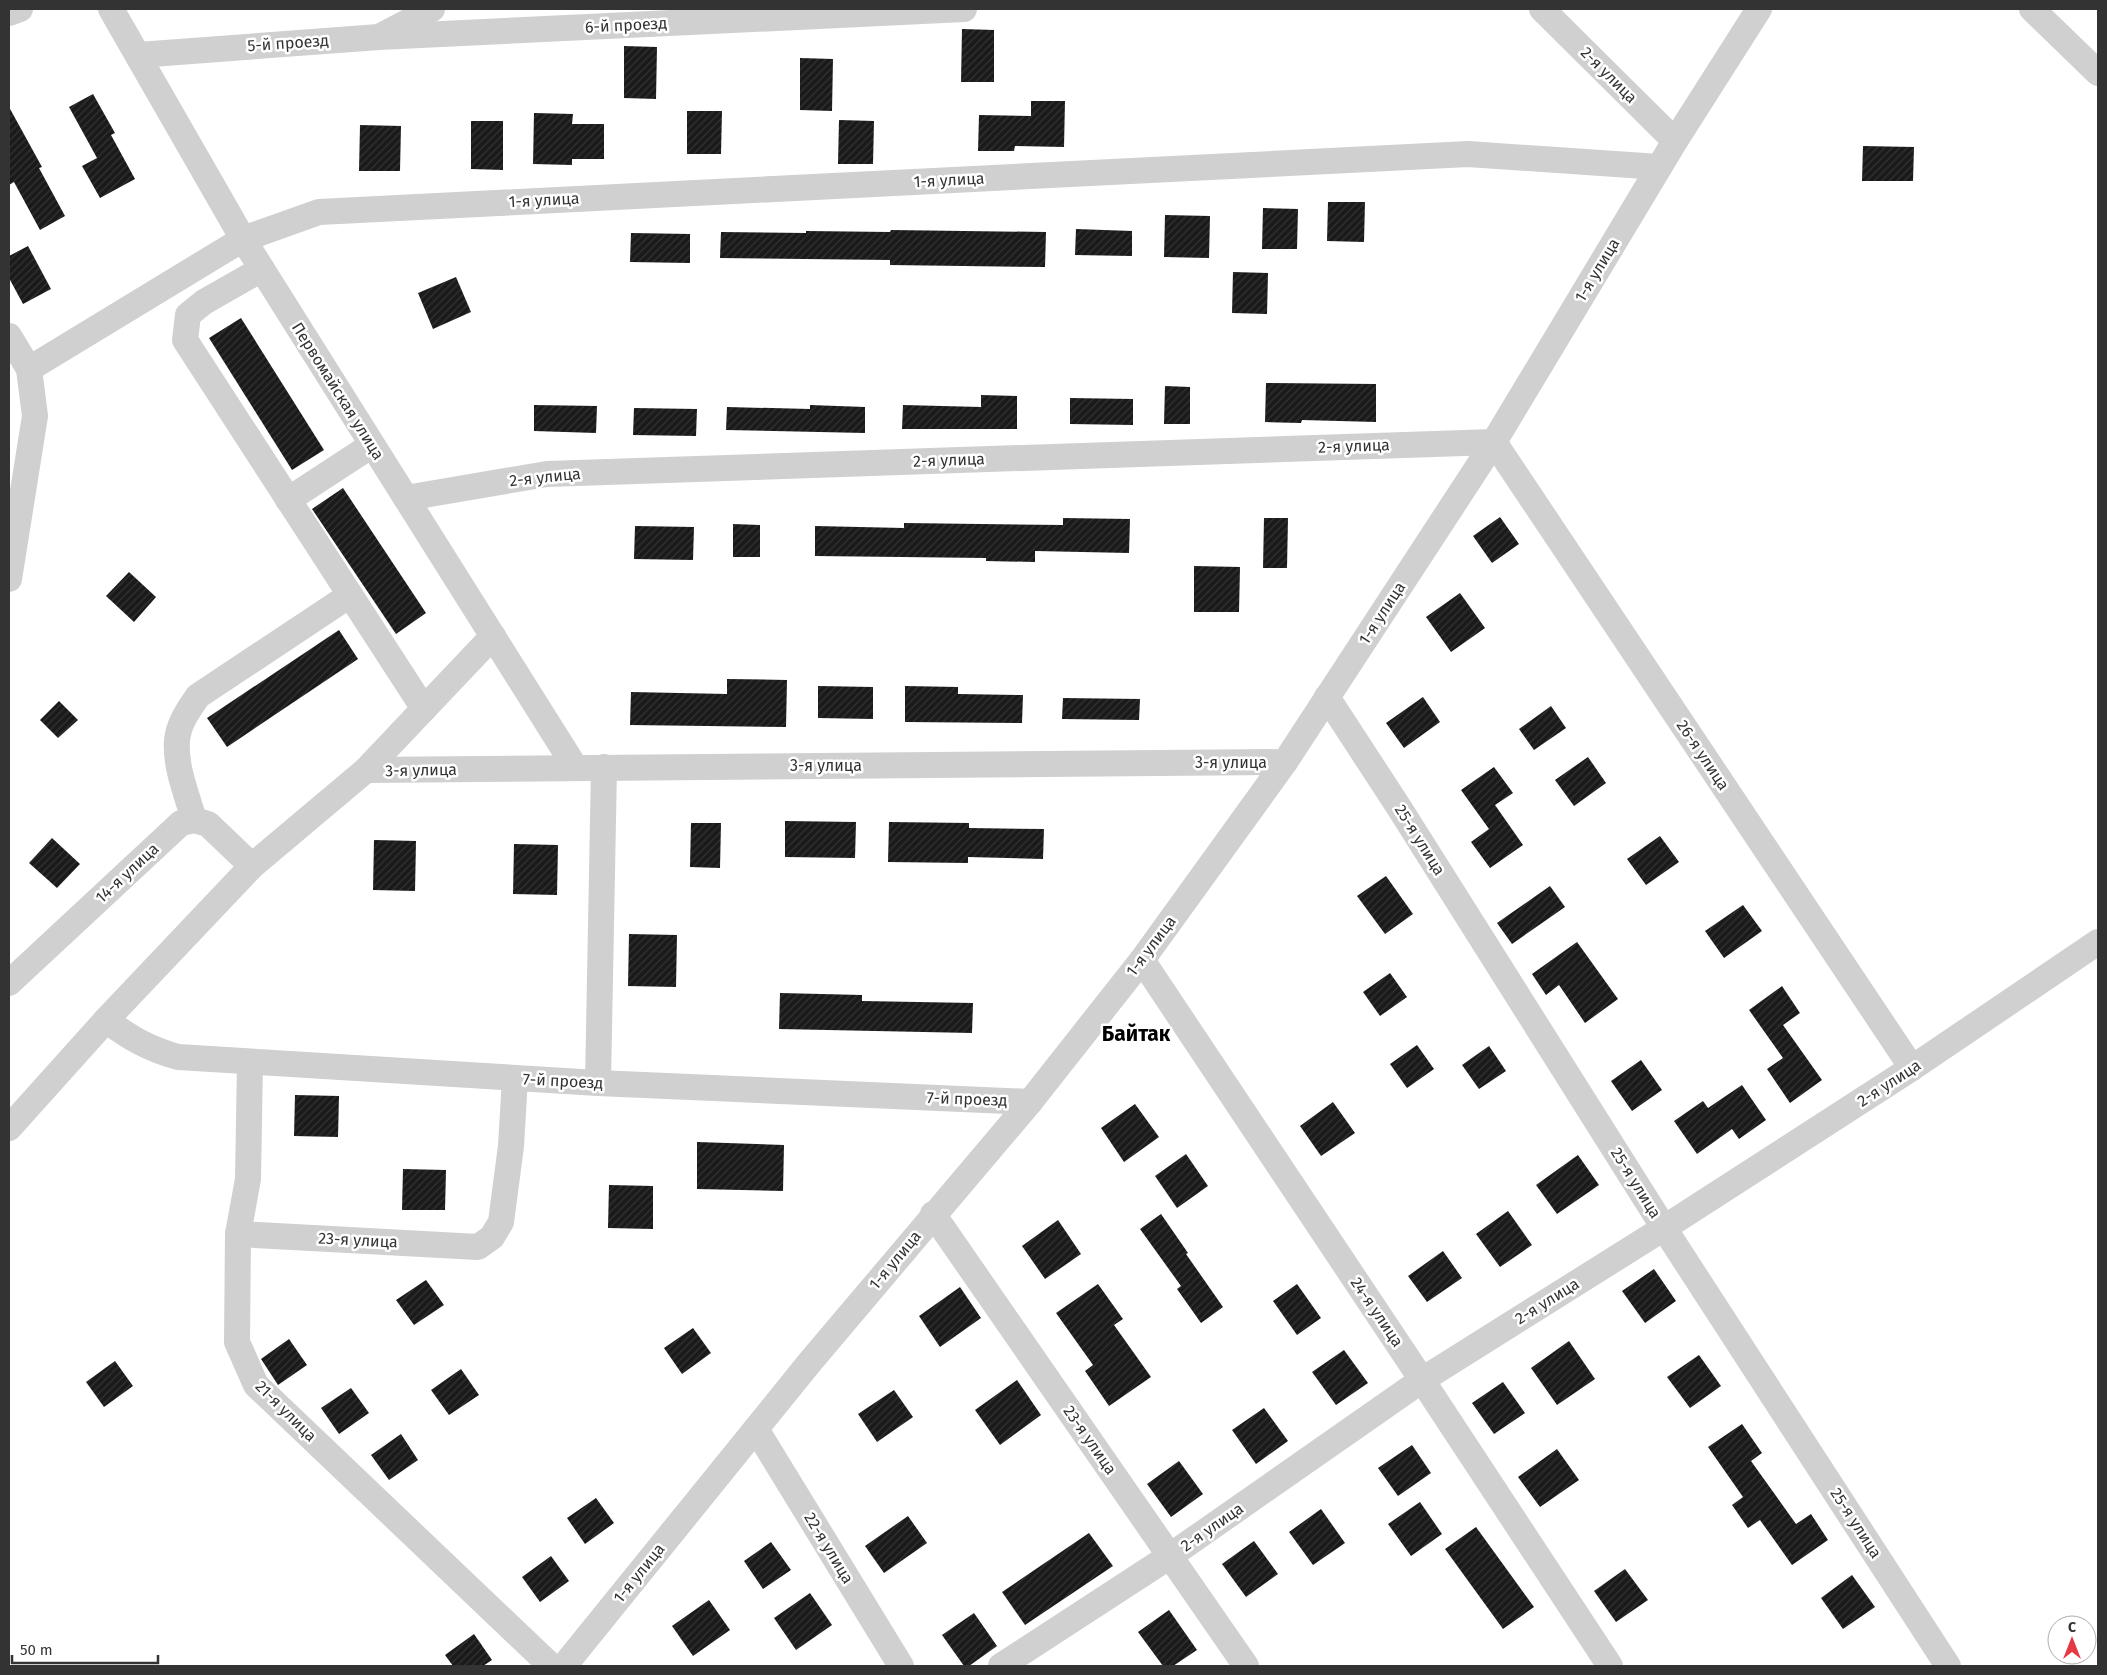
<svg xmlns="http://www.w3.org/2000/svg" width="2107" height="1675" font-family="'Fira Sans',sans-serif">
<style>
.building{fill:url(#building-hatch)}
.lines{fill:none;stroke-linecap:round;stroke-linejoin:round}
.minor{stroke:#d0d0d0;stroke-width:26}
.labels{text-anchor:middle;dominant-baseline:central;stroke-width:5;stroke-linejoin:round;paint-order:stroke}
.street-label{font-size:16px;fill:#333;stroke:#fff}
.district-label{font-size:21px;font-weight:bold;fill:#000;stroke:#fff}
</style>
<defs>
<pattern id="building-hatch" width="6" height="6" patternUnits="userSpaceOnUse" patternTransform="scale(1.25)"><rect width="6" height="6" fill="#1a1a1a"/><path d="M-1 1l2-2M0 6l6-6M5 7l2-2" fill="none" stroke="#333"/></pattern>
</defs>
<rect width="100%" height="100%" fill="#fff"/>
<g class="building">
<path d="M962,29l32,1v52h-33z"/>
<path d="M624,46l33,1 -1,52 -32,-1z"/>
<path d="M800,58l33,1 -1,52 -32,-1z"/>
<path d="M93,94l22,39 -4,2 24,44 -35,19 -18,-32 15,-8 -28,-51z"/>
<path d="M1031,101h34l-1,46 -49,-1 -1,5h-36l1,-36 52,1z"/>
<path d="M9,107l33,60 -3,1 26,48 -25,14 -26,-48 -5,3z"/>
<path d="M687,111h35l-1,43h-34z"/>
<path d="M534,113l39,1 -1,10h32v35h-32v6l-39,-1z"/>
<path d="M839,120l35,1 -1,43h-35z"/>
<path d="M471,121h32v49l-32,-1z"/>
<path d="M360,125l41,1 -1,45h-41z"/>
<path d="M1863,146l51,1 -1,34h-51z"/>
<path d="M1328,202h37l-1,40 -37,-1z"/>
<path d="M1263,208l35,1 -1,40h-35z"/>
<path d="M1165,215l45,1 -1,42 -45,-1z"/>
<path d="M1076,229l56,2v25l-57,-1z"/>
<path d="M891,230l155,2 -1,35 -155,-2v-5l-170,-2 1,-26 85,1v-2l84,1z"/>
<path d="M631,233l59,1v29l-60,-1z"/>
<path d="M28,246l23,43 -28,15 -14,-26v-22z"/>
<path d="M1233,272l35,1 -1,41 -35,-1z"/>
<path d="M456,277l15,35 -38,17 -15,-36z"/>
<path d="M241,318l83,132 -32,20 -83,-132z"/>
<path d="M1266,383l110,1v38l-74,-2 -1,3 -36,-1z"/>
<path d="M1165,386l25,1v37h-26z"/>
<path d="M981,395l36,1v33h-115l1,-24 78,2z"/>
<path d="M1070,398l63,1v26l-63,-1z"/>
<path d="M534,405l63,1 -1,27 -62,-2z"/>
<path d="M810,405l55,2v26l-139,-3 1,-23 83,2z"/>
<path d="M634,408l63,1 -1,27 -63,-1z"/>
<path d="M343,488l83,125 -30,21 -84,-125z"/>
<path d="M1500,517l19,27 -27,19 -19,-27z"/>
<path d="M1063,518l67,1 -1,34 -94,-2v11l-49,-1v-3l-171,-2v-30l89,2v-5l159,2z"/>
<path d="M1264,518h24l-1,50h-24z"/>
<path d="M733,524l27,1v32h-27z"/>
<path d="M635,526l59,1 -1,33 -59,-1z"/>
<path d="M1194,566l46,1 -1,45h-45z"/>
<path d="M129,572l27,25 -22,25 -28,-26z"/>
<path d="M1460,593l25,35 -34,24 -25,-35z"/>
<path d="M339,630l19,29 -131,88 -20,-29z"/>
<path d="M727,679l60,1 -1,47 -156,-2 1,-33 96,2z"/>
<path d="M818,686l55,1v32l-55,-1z"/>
<path d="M905,686l53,1v7l65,1 -1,28 -117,-1z"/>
<path d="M1423,697l17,25 -36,26 -18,-25z"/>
<path d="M1063,698l77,1 -1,21 -77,-1z"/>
<path d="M59,701l19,19 -20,18 -18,-18z"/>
<path d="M1551,706l15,22 -32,22 -15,-21z"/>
<path d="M1588,757l18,26 -32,23 -19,-26z"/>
<path d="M1494,767l19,26 -18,12 28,40 -33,23 -19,-26 18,-13 -28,-39z"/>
<path d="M785,821l71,1 -1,36 -70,-1z"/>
<path d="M889,822l80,1v5l75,1 -1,30 -75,-2v6l-80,-1z"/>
<path d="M691,823h30l-1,45 -30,-1z"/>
<path d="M1660,836l19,26 -33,23 -19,-26z"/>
<path d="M52,838l28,26 -23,24 -28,-25z"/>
<path d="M374,840l42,1 -1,50 -42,-1z"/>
<path d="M514,844l44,1 -1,50 -44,-1z"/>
<path d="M1386,876l27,38 -28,20 -28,-38z"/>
<path d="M1550,886l15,21 -53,37 -15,-21z"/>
<path d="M1743,905l19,26 -38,27 -19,-27z"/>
<path d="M629,934l48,1 -1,52 -48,-1z"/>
<path d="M1577,942l41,57 -33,24 -26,-38 -13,10 -14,-21z"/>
<path d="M1390,973l17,24 -27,19 -17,-24z"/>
<path d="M1782,986l18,27 -17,12 39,55 -32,23 -23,-34 16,-11 -34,-48z"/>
<path d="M780,993l82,2v6l111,2 -1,30 -193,-4z"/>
<path d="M1417,1045l17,24 -27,19 -17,-24z"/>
<path d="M1489,1046l17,25 -27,18 -17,-24z"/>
<path d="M1641,1060l21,30 -30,21 -21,-30z"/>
<path d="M1742,1085l24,35 -27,19 -7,-10 -35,25 -23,-33 29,-20 5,7z"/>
<path d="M295,1095l44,1 -1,41 -44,-1z"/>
<path d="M1333,1102l22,31 -34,23 -21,-30z"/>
<path d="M1135,1104l24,33 -35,25 -23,-34z"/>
<path d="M697,1142l87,3 -1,46 -86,-2z"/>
<path d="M1186,1154l22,32 -31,22 -22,-32z"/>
<path d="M1578,1155l21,30 -42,29 -21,-29z"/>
<path d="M403,1169l43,1 -1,40h-43z"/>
<path d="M609,1185l44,1v43l-45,-1z"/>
<path d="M1508,1211l24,34 -32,22 -24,-33z"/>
<path d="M1161,1214l27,39 -2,1 37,53 -22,16 -24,-34 4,-3 -41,-57z"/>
<path d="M1058,1220l23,34 -36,25 -23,-33z"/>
<path d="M1443,1251l19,27 -35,24 -19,-26z"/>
<path d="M1654,1269l22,32 -31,22 -23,-32z"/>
<path d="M426,1280l18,25 -30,20 -18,-25z"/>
<path d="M1098,1284l25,35 -9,6 37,52 -42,29 -24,-35 8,-6 -37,-52z"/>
<path d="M1297,1284l24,34 -24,17 -24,-34z"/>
<path d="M960,1287l21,31 -41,29 -21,-31z"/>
<path d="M693,1328l18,25 -29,21 -18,-26z"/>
<path d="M289,1339l18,26 -29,20 -17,-26z"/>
<path d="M1569,1341l26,38 -38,26 -26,-37z"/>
<path d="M1344,1350l24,33 -32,22 -24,-33z"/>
<path d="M1699,1355l22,31 -31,22 -23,-31z"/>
<path d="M115,1361l18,25 -29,21 -18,-25z"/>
<path d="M461,1369l18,26 -30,20 -18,-25z"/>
<path d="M1017,1380l24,35 -41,30 -25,-35z"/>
<path d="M1503,1382l22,31 -31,21 -22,-31z"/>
<path d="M351,1388l18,25 -30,21 -18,-26z"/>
<path d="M894,1390l19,27 -36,25 -19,-28z"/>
<path d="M1264,1408l24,33 -32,23 -24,-34z"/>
<path d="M1742,1424l20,29 -11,8 45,63 15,-10 17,26 -36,25 -32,-45 -12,8 -16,-23 11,-8 -35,-50z"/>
<path d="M401,1434l17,26 -29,20 -18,-25z"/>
<path d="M1412,1445l19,28 -33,23 -20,-28z"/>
<path d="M1557,1449l22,31 -39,27 -22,-30z"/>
<path d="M1179,1461l24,33 -32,23 -24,-33z"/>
<path d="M596,1498l18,25 -29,21 -18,-26z"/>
<path d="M1420,1502l22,32 -31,22 -23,-32z"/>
<path d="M1321,1509l24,34 -32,22 -24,-33z"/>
<path d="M908,1516l19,27 -43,30 -19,-27z"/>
<path d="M1476,1527l58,80 -31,22 -58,-80z"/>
<path d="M1089,1533l24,33 -88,59 -23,-33z"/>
<path d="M1254,1541l24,33 -32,23 -24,-33z"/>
<path d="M771,1542l20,28 -28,19 -19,-28z"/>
<path d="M551,1556l18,25 -29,21 -18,-25z"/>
<path d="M1625,1569l23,31 -32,22 -22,-31z"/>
<path d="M1852,1575l23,32 -32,22 -22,-31z"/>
<path d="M810,1593l22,32 -36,25 -22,-32z"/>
<path d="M709,1600l21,30 -37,26 -21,-30z"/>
<path d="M1169,1610l28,40 -24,16h-10l-25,-34z"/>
<path d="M974,1613l23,33 -28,20h-5l-22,-31z"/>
<path d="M474,1634l18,26 -9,6h-30l-8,-11z"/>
</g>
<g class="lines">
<g class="minor">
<path d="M111,9l132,230 332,528"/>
<path d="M1542,9l133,132"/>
<path d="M2032,9l66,64"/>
<path d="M9,13l11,-4"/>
<path d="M379,37l585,-28"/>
<path d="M138,55l241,-18 53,-28"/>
<path d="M262,269l-58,33 -16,13 -3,25 239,369"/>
<path d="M9,336l20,33 6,47 -26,163"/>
<path d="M29,369l214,-130 76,-27 1149,-58 191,13"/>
<path d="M406,498l141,-24 947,-32 418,626"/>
<path d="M288,500l84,-55"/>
<path d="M1327,697l73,112 264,419 284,438"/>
<path d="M366,770l919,-8"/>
<path d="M194,820c-7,-25 -19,-53 -17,-79 1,-17 12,-32 21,-45l152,-101"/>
<path d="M1142,960l280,420 188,286"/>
<path d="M9,983l172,-160 13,-3 14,4 44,42"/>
<path d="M106,1020c24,18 43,29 72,37l420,26 432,19"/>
<path d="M250,1062l-2,117 -10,55 -1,108 19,43 295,281"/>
<path d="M598,1083l6,-316"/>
<path d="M9,1128l97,-108 146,-154 114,-96 127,-134"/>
<path d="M933,1214l313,452"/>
<path d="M238,1234l240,13 14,-10 9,-15 10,-76 4,-68"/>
<path d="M756,1429l145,237"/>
<path d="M564,1666l246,-304 220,-260 112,-142 143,-198 209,-320 181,-301 84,-132"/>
<path d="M1001,1666l169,-110 252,-176 242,-152 248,-160 186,-126"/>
</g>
</g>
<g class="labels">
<g class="street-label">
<text transform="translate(626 25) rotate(-3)">6-й проезд</text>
<text transform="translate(288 43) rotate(-4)">5-й проезд</text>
<text transform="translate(1609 75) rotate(45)">2-я улица</text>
<text transform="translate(949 180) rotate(-3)">1-я улица</text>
<text transform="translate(544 200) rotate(-3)">1-я улица</text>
<text transform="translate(1597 270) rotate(-59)">1-я улица</text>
<text transform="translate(338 391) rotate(58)">Первомайская улица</text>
<text transform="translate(1354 446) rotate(-2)">2-я улица</text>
<text transform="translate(949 460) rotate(-2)">2-я улица</text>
<text transform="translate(545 477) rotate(-6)">2-я улица</text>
<text transform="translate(1382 613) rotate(-57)">1-я улица</text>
<text transform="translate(1703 755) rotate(56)">26-я улица</text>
<text x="1231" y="762">3-я улица</text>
<text x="826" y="765">3-я улица</text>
<text transform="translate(421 770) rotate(-1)">3-я улица</text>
<text transform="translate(1420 840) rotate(58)">25-я улица</text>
<text transform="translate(127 873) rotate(-43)">14-я улица</text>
<text transform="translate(1151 946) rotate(-53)">1-я улица</text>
<text transform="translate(563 1081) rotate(3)">7-й проезд</text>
<text transform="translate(1889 1083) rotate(-33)">2-я улица</text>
<text transform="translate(967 1099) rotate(2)">7-й проезд</text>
<text transform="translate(1636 1183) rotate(58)">25-я улица</text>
<text transform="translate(358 1240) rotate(3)">23-я улица</text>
<text transform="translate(895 1260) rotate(-50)">1-я улица</text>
<text transform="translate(1547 1301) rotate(-32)">2-я улица</text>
<text transform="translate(1377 1312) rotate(56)">24-я улица</text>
<text transform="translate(286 1411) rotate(45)">21-я улица</text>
<text transform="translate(1090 1440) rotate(55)">23-я улица</text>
<text transform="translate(1856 1523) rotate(57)">25-я улица</text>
<text transform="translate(1212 1527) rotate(-35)">2-я улица</text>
<text transform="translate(829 1548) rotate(59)">22-я улица</text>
<text transform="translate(639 1573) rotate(-51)">1-я улица</text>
</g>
<g class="district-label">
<text x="1136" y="1034">Байтак</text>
</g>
</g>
<rect width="2107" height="1675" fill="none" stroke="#333333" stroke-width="20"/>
<g transform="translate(2072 1640)"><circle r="24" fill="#ffffff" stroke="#adadad"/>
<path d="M0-4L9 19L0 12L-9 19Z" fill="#e63946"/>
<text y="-8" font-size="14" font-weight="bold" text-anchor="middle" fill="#333333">С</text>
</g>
<path d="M12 1655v8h146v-8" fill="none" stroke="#333333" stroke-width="2.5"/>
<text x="20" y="1655" font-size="15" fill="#333333" stroke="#ffffff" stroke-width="4" paint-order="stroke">50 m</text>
</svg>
